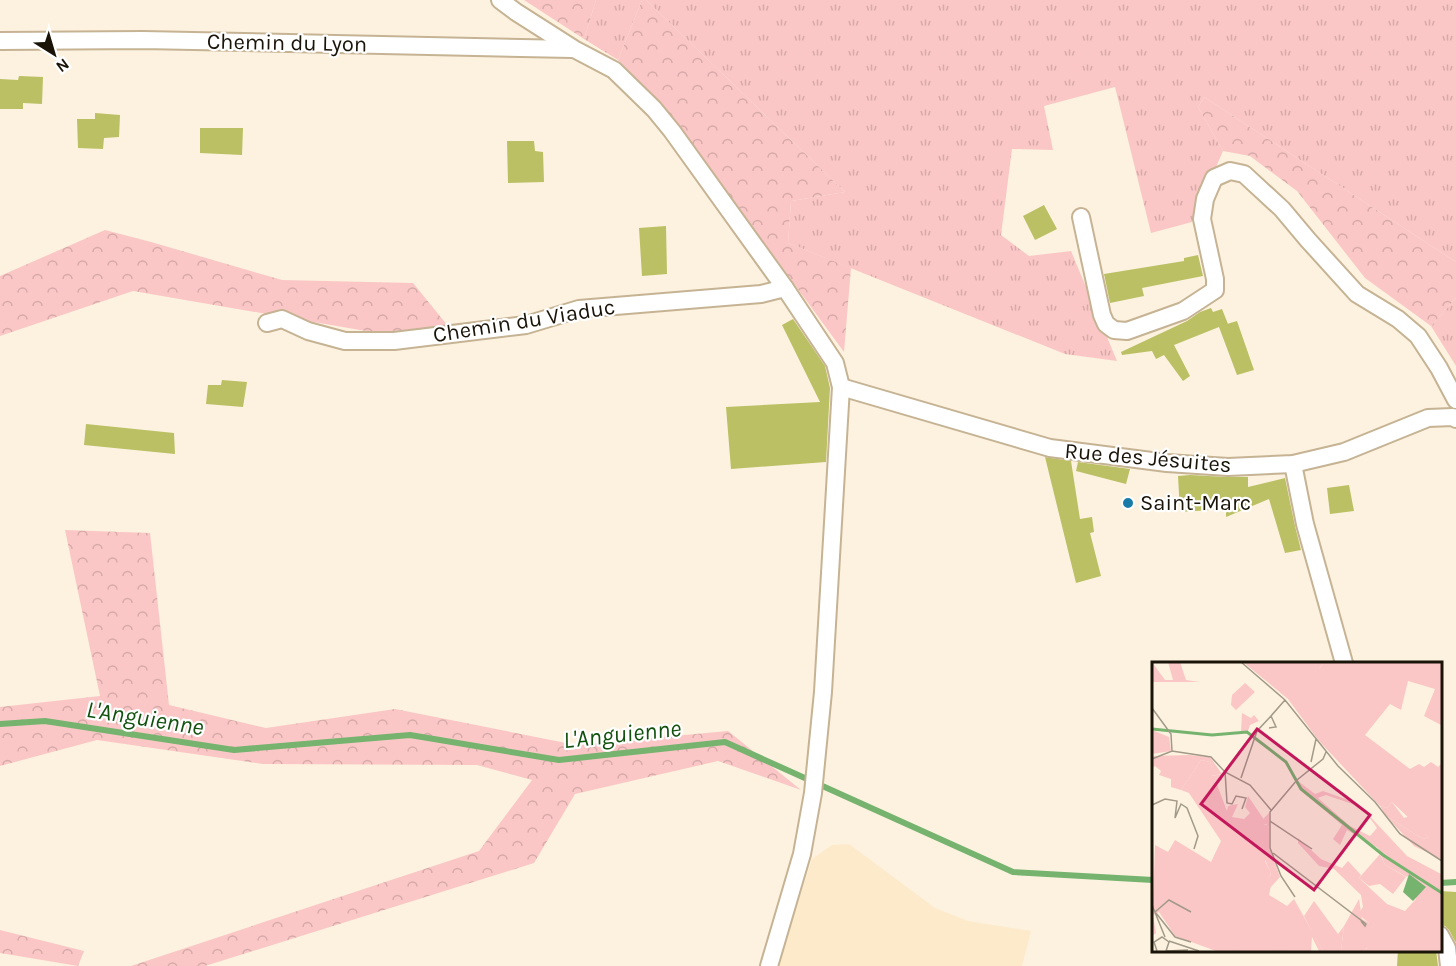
<svg xmlns="http://www.w3.org/2000/svg" width="1456" height="966" font-family="Karla,sans-serif">
<style>
.built{fill:#fceacb}
.grass{fill:url(#grass-tufts)}
.forest{fill:url(#forest-crowns)}
.lines{fill:none;stroke-linecap:round;stroke-linejoin:round}
.stream{stroke:#75b36f;stroke-width:6}
.building{fill:#bbc064}
.minor-casing{stroke:#c5b394;stroke-width:20}
.minor{stroke:#fff;stroke-width:16}
.poi-dot{fill:#197ca8;stroke:#fff;stroke-width:2}
.labels{text-anchor:middle;dominant-baseline:central;stroke-width:4.5;stroke-linejoin:round;paint-order:stroke}
.street-label{font-size:22px;fill:#191308;stroke:#fff}
.poi-label{font-size:22px;fill:#191308;stroke:#fff;text-anchor:start}
.water-label{font-size:24px;font-style:italic;fill:#11510d;stroke:#fff}
.inset-river{fill:none;stroke:#75b36f;stroke-width:3}
.inset-road{fill:none;stroke:#a29989;stroke-width:1.5}
.view{fill:#c2185b;fill-opacity:0.15;stroke:#c2185b;stroke-width:3}
.inset-edge{fill:none;stroke:#191308;stroke-width:3}
</style>
<defs>
<pattern id="grass-tufts" width="24" height="20" patternUnits="userSpaceOnUse" patternTransform="scale(1.5)"><rect width="24" height="20" fill="#fac7c6"/><path d="M3 7l-1-3M5 7V3M7 7l1-3M15 17l-1-3M17 17v-4M19 17l1-3" fill="none" stroke="#d6aaa9"/></pattern>
<pattern id="forest-crowns" width="20" height="18" patternUnits="userSpaceOnUse" patternTransform="scale(1.5)"><rect width="20" height="18" fill="#fac7c6"/><path d="M2 6a3 3 0 1 1 6 0M12 15a3 3 0 1 1 6 0" fill="none" stroke="#d6aaa9"/></pattern>
</defs>
<rect width="100%" height="100%" fill="#fdf2df"/>
<path class="built" d="M849,844l86,64 33,13 63,10 -9,35h-245l35,-107 20,-14z"/>
<g class="grass">
<path d="M596,0h46l-24,60 -34,-21z"/>
<path d="M646,0h810v262l-252,-165 -6,10 25,44 -31,71 -41,11 -36,-146 -71,19 9,44 -41,-1 -11,86 28,21 42,-5 46,110 -52,-7 -277,-111 3,-42 54,-9z"/>
<path d="M1456,298v68l-25,-40z"/>
</g>
<g class="forest">
<path d="M524,0h72l-12,39z"/>
<path d="M642,0h4l199,192 -54,9 -3,42 63,25 -7,84 -176,-240 -50,-52z"/>
<path d="M1204,97l252,165v36l-25,28 -66,-48 -68,-87 -47,-35 -27,-5 -25,-44z"/>
<path d="M105,230l46,12 131,38 131,3 35,43 -65,8 -250,-43 -133,45v-60z"/>
<path d="M65,530l85,3 19,172 97,23 129,-19 181,36 152,-14 73,59 -83,-29 -143,33 -41,69 -329,103h-74l348,-115 53,-71 -55,-15 -214,-1 -166,-24 -97,26v-59l100,-11z"/>
<path d="M0,930l84,21 -6,15 -78,-13z"/>
</g>
<g class="lines">
<g class="stream">
<path d="M0,724l45,-3 189,29 176,-15 149,25 166,-18 288,130 140,8"/>
<path d="M1440,883l16,-1"/>
</g>
</g>
<g class="building">
<path d="M19,76l24,1 -1,27 -19,-1v6h-23v-30l18,1z"/>
<path d="M95,113l25,2 -1,22 -15,1 -1,11 -25,-1 -1,-29h18z"/>
<path d="M200,128h43l-1,27 -42,-2z"/>
<path d="M507,141h27l1,10 8,1 1,30 -36,1z"/>
<path d="M1044,205l13,24 -22,11 -12,-24z"/>
<path d="M666,226l1,48 -25,2 -3,-48z"/>
<path d="M1198,255l5,21 -61,12 2,8 -34,7 -6,-29 80,-13v-3z"/>
<path d="M1211,308l2,4 9,-3 6,15h-1l10,-3 17,49 -17,5 -18,-48 -45,18 16,31 -7,5 -19,-26 -8,4 -4,-8 -30,4 -1,-3 66,-31 13,-9z"/>
<path d="M793,319l32,47 5,22 -4,74 -95,7 -5,-62 94,-5 -38,-77z"/>
<path d="M222,380l25,2 -4,25 -37,-3 2,-19h13z"/>
<path d="M86,424l88,9 1,21 -91,-9z"/>
<path d="M1045,457l26,4 9,58 12,-2 2,15 -4,1 11,43 -25,7z"/>
<path d="M1078,462l52,7 -4,15 -50,-13z"/>
<path d="M1190,475l37,2h21v10l37,-9 10,48 6,24 -16,3 -16,-54 -43,18v-8l-46,3 -2,-36z"/>
<path d="M1349,485l5,26 -24,3 -3,-26z"/>
<path d="M1440,891l16,1v51l-7,-13 -4,-4 -5,-1z"/>
<path d="M1398,950h38l2,16h-41z"/>
</g>
<g class="lines">
<defs>
<g id="minor">
<path d="M500,0l16,12 58,37 40,21 40,39 18,22 113,157 50,75 6,24 -18,305 -10,101 -11,61 -33,112"/>
<path d="M0,41l143,-1 429,9"/>
<path d="M1081,217l21,98 4,9 8,6 13,1 56,-20 32,-21v-11l-13,-60 3,-20 9,-21 16,-7 14,3 38,35 26,31 49,54 41,25 20,17 21,32 17,32"/>
<path d="M267,323l15,-4 26,12 37,10h49l132,-16 53,-16 182,-15 24,-6"/>
<path d="M841,387l209,61 117,15 61,4 65,-3 51,-12 84,-34 25,-1 3,2"/>
<path d="M1293,464l12,60 39,139"/>
<path d="M1440,935l7,13 2,18"/>
</g>
</defs>
<use href="#minor" class="minor-casing"/>
<use href="#minor" class="minor"/>
</g>
<circle class="poi-dot" cx="1128" cy="503" r="6"/>
<g class="labels">
<g class="street-label">
<text transform="translate(287 43) rotate(1)">Chemin du Lyon</text>
<text transform="translate(524 321) rotate(-9)">Chemin du Viaduc</text>
<text transform="translate(1148 458) rotate(5)">Rue des Jésuites</text>
</g>
<g class="poi-label">
<text x="1140" y="503">Saint-Marc</text>
</g>
<g class="water-label">
<text transform="translate(145 718) rotate(9)">L'Anguienne</text>
<text transform="translate(622 734) rotate(-6)">L'Anguienne</text>
</g>
</g>
<g transform="translate(1152 662)">
<rect width="290" height="290" fill="#fdf2df"/>
<path d="M91,0h81l-5,7v72l-31,-42zM93,21l10,9 -19,18 -5,-5 1,-10zM0,68l17,7 2,14 -19,3zM49,98l9,2 2,5 -5,5 5,4 10,-2v6l-6,2 11,29 1,-5 10,-2 -6,13 12,2 6,-6 -5,-6 3,-11 19,28 -7,2 4,26 5,-3 2,3 -6,9 6,12 -10,24 10,-12 -2,10 18,11 7,-7 29,52h-4l-7,-14 -1,14h-95l-41,-15 -16,-24 -6,3 3,18 -4,3 3,-91 13,7 7,-12 36,22 10,-21 -32,-48 -8,-3zM240,140l12,16 6,-2 19,21 -6,2 -37,-23 -6,-10 7,2zM228,192l5,11 21,12 -13,17 -13,-10 -11,2 -10,-8zM207,237l3,20 7,4 -2,24 -2,4h-24l3,-25z" fill="#fac7c6"/>
<path d="M0,0l13,18h8l-5,-18h12l6,18 14,2h-48zM172,0h117v63l-17,-9 11,-27 -27,-8 -7,29 -11,-6 -25,31 45,34 9,-5 5,3 7,-5 7,5 3,-3v95l-27,-13 -28,-30 37,23 6,-2 -37,-35 -5,6 -7,-2 -61,-65v-72zM90,51l9,5 3,-3 5,6 -9,4 -2,6h-7zM37,93l21,2 12,17 -11,2 -5,-4 6,-5 -2,-5 -9,-2 -20,30 -10,-3v-8l-12,-4 2,-4 -6,-5 -3,2v-12zM146,119l17,13 8,-3 34,12 4,4 -35,-12 -8,3 32,28 20,10 7,-8 -13,-18 43,46 34,18v77h-76l2,-4 -7,-4 9,-20 -11,-9 5,-7 -2,-12 -27,-26 -15,-3 -21,-23v-5l23,21 21,9 6,-7 13,14 -2,3 28,26 18,7 11,-12 -7,-24 -2,2 -22,-12 -7,-17 -31,-18 -7,15 -7,-6 9,-14 -42,-35zM117,151v36l-5,3 -5,-27h8l-4,-6zM119,190l9,25 -19,21 -3,-4 13,-20 -7,-17zM97,228l3,10 7,1 -10,16 -11,-5zM162,239l24,33 6,-8 -3,25h-18l-11,-19 -8,-16zM100,267l34,8 -1,14h-7l4,-11 -24,-1 -4,12h-15l-25,-17 33,3z" fill="#fac7c6"/>
<path d="M257,212l17,13 -13,14 -10,-9z" fill="#75b36f"/>
<path class="inset-river" d="M0,67l60,6 35,-3 39,30 15,27 82,66 59,38"/>
<path class="inset-road" d="M89,0l44,38 53,66 37,36 25,32 42,27M0,46l19,26 1,17M117,66l7,-1 -5,-11 14,-16M0,97l20,-8 39,6 14,15 25,13 21,25M159,100l5,-23M73,109l2,32 5,1 4,-8 10,2 -4,11M89,116l16,-47 14,-15M0,143l13,-6 12,2 -2,17 6,-14 6,4 11,28 -4,13M118,159l42,28M121,191l93,71 -1,2 -4,-5M143,235l-14,-21 -11,-28v-36l27,-32 26,-21 3,-7M0,243l13,32M3,250l14,-12 22,12M4,251l19,24 16,5M17,279l30,10M5,289l-3,-9 8,-5 7,5 -3,9M15,289l21,-1"/>
<path class="view" d="M105,67l113,86 -56,75 -113,-86z"/>
<rect width="290" height="290" class="inset-edge"/>
</g>
<g transform="translate(54 54) rotate(143)" stroke="#ffffff" stroke-width="4.5" paint-order="stroke">
<path d="M0-4.5L10 22L0 15L-10 22Z" fill="#191308"/>
<text y="-9" font-size="16" font-weight="bold" text-anchor="middle" fill="#191308">N</text>
</g>
</svg>
